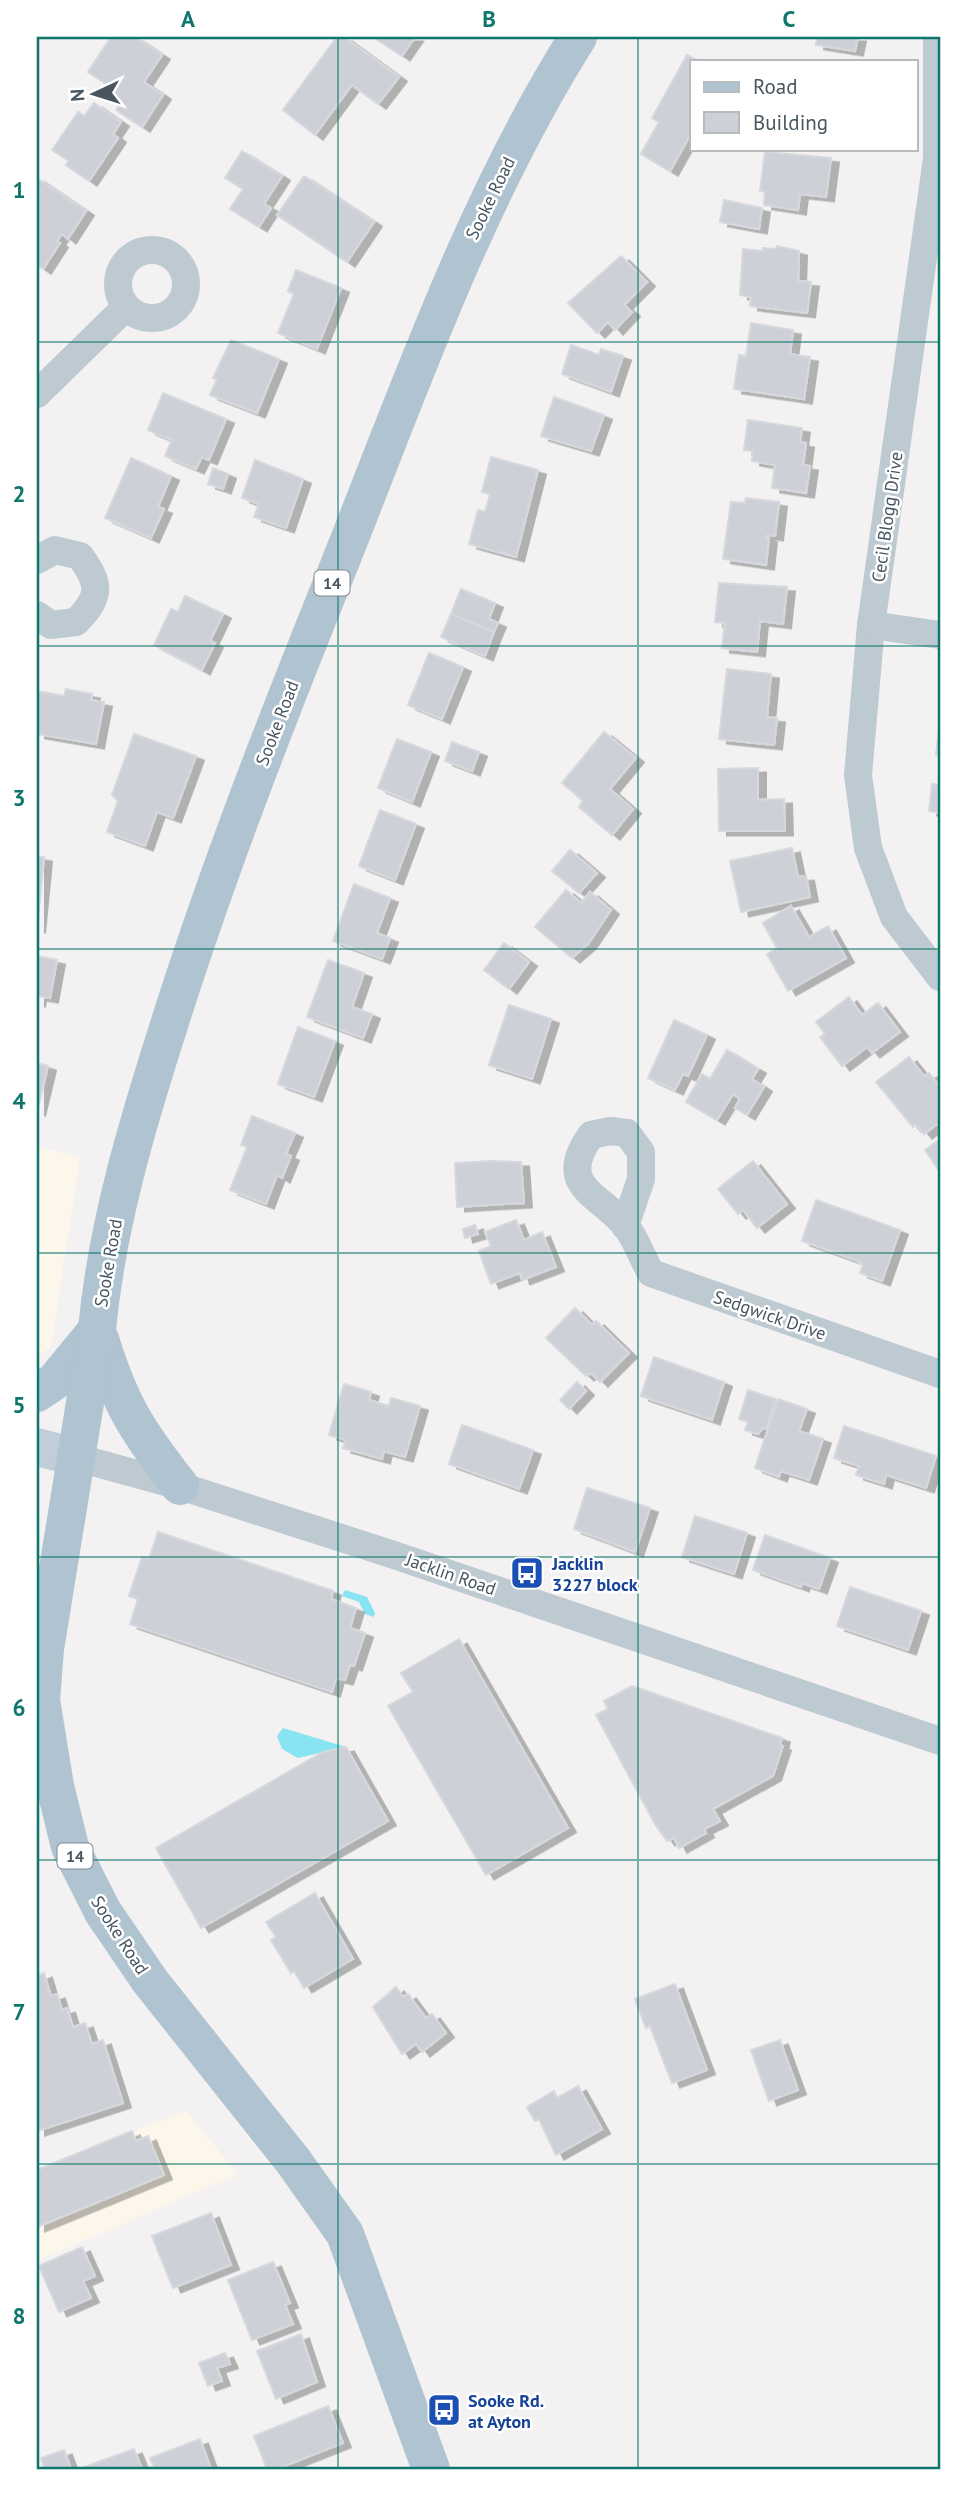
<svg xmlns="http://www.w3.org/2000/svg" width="977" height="2506" font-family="'PT Sans',sans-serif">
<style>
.commercial{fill:#fdf7eb}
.water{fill:#88e4f2}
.building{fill:#cdd0d6;stroke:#d5d8dd;stroke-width:2;filter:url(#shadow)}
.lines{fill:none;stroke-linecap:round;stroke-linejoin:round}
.minor{stroke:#becad1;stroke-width:28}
.secondary{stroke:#c1ced9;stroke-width:38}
.primary{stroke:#afc3d1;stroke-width:38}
.grid{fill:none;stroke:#0f766e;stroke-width:2;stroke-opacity:0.55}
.labels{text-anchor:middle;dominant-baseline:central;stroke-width:5;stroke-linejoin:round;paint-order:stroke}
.shield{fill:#fff;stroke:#7e8990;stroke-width:2}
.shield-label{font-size:16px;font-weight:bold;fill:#475660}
.street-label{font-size:18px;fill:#475660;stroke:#fff}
.transit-label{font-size:18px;font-weight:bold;fill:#164399;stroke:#fff;text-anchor:start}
.neatline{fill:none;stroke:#0f766e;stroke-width:2.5}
.grid-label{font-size:23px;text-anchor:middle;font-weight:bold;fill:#0f766e}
</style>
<defs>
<filter id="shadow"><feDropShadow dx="8" dy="4.5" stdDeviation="0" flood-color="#0004"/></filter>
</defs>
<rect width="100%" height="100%" fill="#f3f1f1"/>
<g class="commercial">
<path d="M37,1146l43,12 -29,188 -14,12z"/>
<path d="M186,2111l52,63 -201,87v-92z"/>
</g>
<g class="water">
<path d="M345,1590l22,7 8,16 -1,4 -9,-3 -6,-12 -17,-6z"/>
<path d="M283,1728l63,19 -48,11 -16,-9 -5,-13z"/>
</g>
<g class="building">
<path d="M111,37h24l27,18 -18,27 19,13 -21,32 -26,-17 6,-9 -10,-7 3,-4 -27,-18z"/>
<path d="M337,37h7l55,40 -21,27 -26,-19 -37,50 -32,-25z"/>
<path d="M373,37h42l-13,19z"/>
<path d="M817,37h41l-3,14 -39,-6z"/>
<path d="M687,55l11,6h-6v71l-22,39 -29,-17 18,-32 -7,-4z"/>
<path d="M94,103l27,19 -8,12 5,4 -29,43 -23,-16 3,-4 -17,-11 26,-38 6,4z"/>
<path d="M242,151l40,25 -18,28 7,4 -12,19 -29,-18 13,-20 -18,-11z"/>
<path d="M765,152l66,6 -5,39 -26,-3 -2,16 -34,-5 1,-13 -5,-1z"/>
<path d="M304,176l70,46 -27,40 -70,-47z"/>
<path d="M37,178l49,33 -18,28 -6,-5 -5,7 3,2 -17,26 -6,-4z"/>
<path d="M724,200l38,8 -3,21 -39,-7z"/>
<path d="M777,246l22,5 -1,30 13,1 -4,31 -57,-7 1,-9 -11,-2 3,-46 20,2v-3l13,1z"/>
<path d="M621,256l26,26 -23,23 8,7 -17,18 -7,-8 -11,11 -29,-30z"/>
<path d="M296,270l45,18 -24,61 -39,-16 16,-39 -6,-3z"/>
<path d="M751,323l42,7 -3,24 20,3 -6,42 -70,-10 5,-34 7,1z"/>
<path d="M231,340l48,19 -22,54 -47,-18 7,-16 -4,-1z"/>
<path d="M571,345l28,10 2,-6 22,7 -12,36 -49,-18z"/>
<path d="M163,393l63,26 -17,41 -7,-3 -6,12 -31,-13 7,-16 -24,-10z"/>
<path d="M554,397l50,18 -13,36 -50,-15z"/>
<path d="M748,420l54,8 -2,14 6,1 -3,22 7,1 -4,27 -34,-5 3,-23 -23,-4 1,-10 -9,-1z"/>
<path d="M491,457l47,13 -22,87 -47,-13 9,-34 7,2 5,-18 -8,-2z"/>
<path d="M131,458l40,18 -13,31 6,2 -13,29 -46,-20z"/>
<path d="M255,460l48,19 -17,49 -32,-11 5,-13 -17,-6z"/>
<path d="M213,468l15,6 -5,15 -15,-5z"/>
<path d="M746,498l33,4 -4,34 -8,-1 -1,3h3l-3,27 -43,-6 8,-57 14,1z"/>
<path d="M719,583l68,4 -4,37 -23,-3 -3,31 -35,-4 3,-25 -10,-1z"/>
<path d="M461,589l34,14 -6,16 9,4 -4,9 -43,-18z"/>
<path d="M185,596l38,18 -13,27 5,2 -13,27 -48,-25 17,-36 7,3z"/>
<path d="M451,614l43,18 -9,24 -44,-19z"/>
<path d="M429,653l34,14 -21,52 -34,-14z"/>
<path d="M727,669l44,5 -4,43 10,1 -3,27 -55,-6z"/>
<path d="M66,689l26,5 -1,6 13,2 -8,42 -59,-10v-43l27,5z"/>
<path d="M940,720v36l-4,-1z"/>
<path d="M604,732l32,26 -26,31 23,20 -21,26 -33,-28 4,-6 -21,-18z"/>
<path d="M134,734l62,22 -23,62 -16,-6 -12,34 -38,-14 11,-31 -6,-6z"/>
<path d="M397,739l34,13 -19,50 -34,-14z"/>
<path d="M452,742l27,10 -7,19 -27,-10z"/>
<path d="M758,768v32l26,-1 1,32h-66l-1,-62z"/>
<path d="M932,784l8,1v28l-11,-2z"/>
<path d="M380,810l36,14 -21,56 -36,-14z"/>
<path d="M792,848l6,29 8,-1 4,21 -69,15 -11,-51z"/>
<path d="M570,850l27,23 -18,20 -27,-22z"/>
<path d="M37,856l7,1 -7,72z"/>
<path d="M354,884l36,14 -13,35 13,5 -8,21 -49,-18z"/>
<path d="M566,890l15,13 9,-11 21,18 -23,34 -16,14 -37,-31z"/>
<path d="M791,906l18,31 19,-11 18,32 -58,33 -21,-37 10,-6 -14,-25z"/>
<path d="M504,943l25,19 -20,27 -25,-19z"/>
<path d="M37,956l20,4 -7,38 -12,-2 -1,7z"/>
<path d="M328,960l36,13 -12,34 20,7 -9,24 -56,-21z"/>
<path d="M849,997l13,18 16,-12 22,29 -28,21 -5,-6 -25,19 -22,-29 5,-3 -9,-12z"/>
<path d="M509,1005l42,14 -19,60 -43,-14z"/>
<path d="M674,1020l33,15 -19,41 -5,-2 -8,16 -27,-12z"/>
<path d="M298,1027l37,14 -21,56 -36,-13z"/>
<path d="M727,1050l31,19 -6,10 12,8 -17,28 -12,-7 5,-9 -7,-5 -16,26 -31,-18 16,-28 8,5z"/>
<path d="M909,1057l15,19 5,-3 11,14v35l-16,12 -8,-10 -3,3 -37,-45z"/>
<path d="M37,1063l11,3 -11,46z"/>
<path d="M252,1116l43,17 -9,21 5,2 -9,22 -5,-3 -11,29 -36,-14 17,-43 -6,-2z"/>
<path d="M940,1139v33l-15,-22z"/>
<path d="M491,1161l30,1 3,41 -67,4 -2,-44z"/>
<path d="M753,1161l34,43 -30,24 -14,-18 -5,4 -20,-25z"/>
<path d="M816,1200l84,30 -18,51 -22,-8 3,-8 -5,-4 -56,-20z"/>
<path d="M516,1220l8,20 18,-8 14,35 -34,13 -2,-7 -29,11 -12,-33 12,-5 -6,-14z"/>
<path d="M475,1225l3,9 -13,4 -2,-9z"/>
<path d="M575,1308l17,17 4,-4 33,32 -29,29 -9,-9 -5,3 -40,-38z"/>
<path d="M654,1357l70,25 -12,38 -71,-24z"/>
<path d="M577,1382l9,9 -17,18 -9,-9z"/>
<path d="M344,1384l27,8 -2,8 20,6 2,-8 29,8 -15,51 -21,-6 -2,8 -39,-11 3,-8 -17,-5z"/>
<path d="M748,1390l27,9 -9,30 -3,-1 -5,6 -13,-4 3,-8 -9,-3z"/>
<path d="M778,1399l29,10 -8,22 24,8 -14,41 -28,-9 -2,6 -24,-9z"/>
<path d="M462,1425l71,25 -14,39 -70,-25z"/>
<path d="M844,1426l92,30 -10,32 -40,-13 -2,9 -28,-9 3,-9 -25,-8z"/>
<path d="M587,1488l63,20 -15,44 -61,-23z"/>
<path d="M695,1516l52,17 -13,41 -52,-17z"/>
<path d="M158,1532l175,59 -2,8 25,9 -6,20 15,5 -11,33 -4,-1 -5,15 -9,-2 -4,14 -202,-68 8,-25 -9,-3 13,-39 7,2z"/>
<path d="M765,1535l65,23 -11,31 -17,-6 -1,4 -48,-17z"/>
<path d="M850,1587l71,24 -13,39 -71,-24z"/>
<path d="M459,1639l109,189 -82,47 -98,-169 25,-14 -12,-19z"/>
<path d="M632,1686l150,52 -2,7 3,1 -10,30 -60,33 7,12 -16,8 2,4 -27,15 -5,-10 -7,3 -12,-17 -59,-109 12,-6 -4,-8z"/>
<path d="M346,1747l42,74 -187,107 -45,-80 167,-96z"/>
<path d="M315,1893l38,66 -49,29 -10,-17 -3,2 -20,-33 5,-3 -10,-15z"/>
<path d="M44,1973l7,23 6,-2 5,16 5,-2 6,19 12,-4 7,21 11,-4 20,63 -86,28v-155z"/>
<path d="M675,1984l32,86 -35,13 -22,-57 -4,2 -11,-29z"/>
<path d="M396,1987l7,10 5,-3 18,24 6,-4 14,19 -24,19 -6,-8 -14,10 -29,-47z"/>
<path d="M780,2040l18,50 -29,11 -18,-51z"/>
<path d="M578,2086l24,43 -46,26 -17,-36 -4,2 -8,-14 27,-16 3,7z"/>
<path d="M132,2131l4,10 12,-5 16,39 -127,52v-57z"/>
<path d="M211,2213l20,52 -58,23 -21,-52z"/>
<path d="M82,2247l13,29 -12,5 8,17 -32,14 -20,-46z"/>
<path d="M273,2262l17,41 -5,2 8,19 -41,16 -24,-60z"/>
<path d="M301,2334l16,48 -41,17 -19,-48z"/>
<path d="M225,2353l5,11 -13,4 5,13 -14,5 -9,-23z"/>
<path d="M328,2406l15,37 -66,26h-10l-13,-33z"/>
<path d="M200,2439l11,30h-56l-5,-11z"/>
<path d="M134,2449l8,20h-59l-1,-1z"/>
<path d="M64,2450l7,19h-26l-4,-11z"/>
</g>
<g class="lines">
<g class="minor">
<path d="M937,37v122l-66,466 -13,150 10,73 26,69 46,60"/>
<circle cx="152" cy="284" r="34"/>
<path d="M37,394l89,-87"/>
<path d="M37,560l18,-10 25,6c21,29 21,40 -4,66l-25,3 -14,-10"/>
<path d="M871,625l69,10"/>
<path d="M625,1226l16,-47v-27l-14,-19 -17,-2 -19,4c-36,51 7,58 34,90 11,13 17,33 26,48l289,101"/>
<path d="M75,1457l105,29 214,69 546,186"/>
</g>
<path class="secondary" d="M37,1447l38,10"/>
<g class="primary">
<path d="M100,1339c20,66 38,93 80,147"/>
<path d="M37,1393l18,-12 41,-50"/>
<path d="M431,2469l-86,-235 -51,-72 -144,-181 -47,-69 -33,-65 -15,-61 -14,-86 4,-51 52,-320c10,-104 40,-204 72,-304 49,-155 108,-306 169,-457 72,-180 136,-366 240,-531"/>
</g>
</g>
<path class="grid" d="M338,37v2432M638,37v2432M37,342h903M37,646h903M37,949h903M37,1253h903M37,1557h903M37,1860h903M37,2164h903"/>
<defs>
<symbol id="bus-square" viewBox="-11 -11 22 22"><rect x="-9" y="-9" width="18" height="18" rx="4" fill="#1a4fb4" stroke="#fff"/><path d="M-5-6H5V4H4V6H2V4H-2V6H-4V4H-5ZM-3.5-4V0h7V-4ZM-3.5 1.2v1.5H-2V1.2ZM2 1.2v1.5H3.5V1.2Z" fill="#fff"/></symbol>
</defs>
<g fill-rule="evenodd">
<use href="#bus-square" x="508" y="1554" width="38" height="38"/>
<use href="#bus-square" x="425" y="2391" width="38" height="38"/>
</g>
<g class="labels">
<g class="shield">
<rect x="314.5" y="570.5" width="35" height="25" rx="5"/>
<rect x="57.5" y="1843.5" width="35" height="25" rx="5"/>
</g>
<g class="shield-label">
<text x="332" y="583">14</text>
<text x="75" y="1856">14</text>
</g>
<g class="street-label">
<text transform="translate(490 198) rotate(-64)">Sooke Road</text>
<text transform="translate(887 517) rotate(-82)">Cecil Blogg Drive</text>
<text transform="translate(277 723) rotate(-69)">Sooke Road</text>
<text transform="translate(108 1263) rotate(-80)">Sooke Road</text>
<text transform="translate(770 1315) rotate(19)">Sedgwick Drive</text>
<text transform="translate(451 1574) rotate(19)">Jacklin Road</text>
<text transform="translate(120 1935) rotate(57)">Sooke Road</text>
</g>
<g class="transit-label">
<text x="552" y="1563">Jacklin<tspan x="552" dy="21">3227 block</tspan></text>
<text x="468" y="2400">Sooke Rd.<tspan x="468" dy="21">at Ayton</tspan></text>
</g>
</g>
<rect width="977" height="2506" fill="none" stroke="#ffffff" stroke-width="77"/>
<rect x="690" y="60" width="228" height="91" fill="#ffffff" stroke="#b5bbbf" stroke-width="2"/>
<rect x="704" y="82" width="35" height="10" fill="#afc3d1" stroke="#b5bbbf" stroke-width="2"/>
<text x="753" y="94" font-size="21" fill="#475660">Road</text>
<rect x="704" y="112" width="35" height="21" fill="#cdd0d6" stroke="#b5bbbf" stroke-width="2"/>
<text x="753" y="130" font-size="21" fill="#475660">Building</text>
<g transform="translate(94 94) rotate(266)" stroke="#ffffff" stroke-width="5" paint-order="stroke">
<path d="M0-5L12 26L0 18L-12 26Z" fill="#475660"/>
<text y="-10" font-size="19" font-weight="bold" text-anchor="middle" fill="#475660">N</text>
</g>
<rect x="38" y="38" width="901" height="2430" class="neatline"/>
<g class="grid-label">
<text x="188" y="27">A</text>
<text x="489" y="27">B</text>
<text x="789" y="27">C</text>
<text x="19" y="198">1</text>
<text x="19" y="502">2</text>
<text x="19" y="806">3</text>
<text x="19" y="1109">4</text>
<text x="19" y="1413">5</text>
<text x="19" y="1716">6</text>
<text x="19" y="2020">7</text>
<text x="19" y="2324">8</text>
</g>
</svg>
